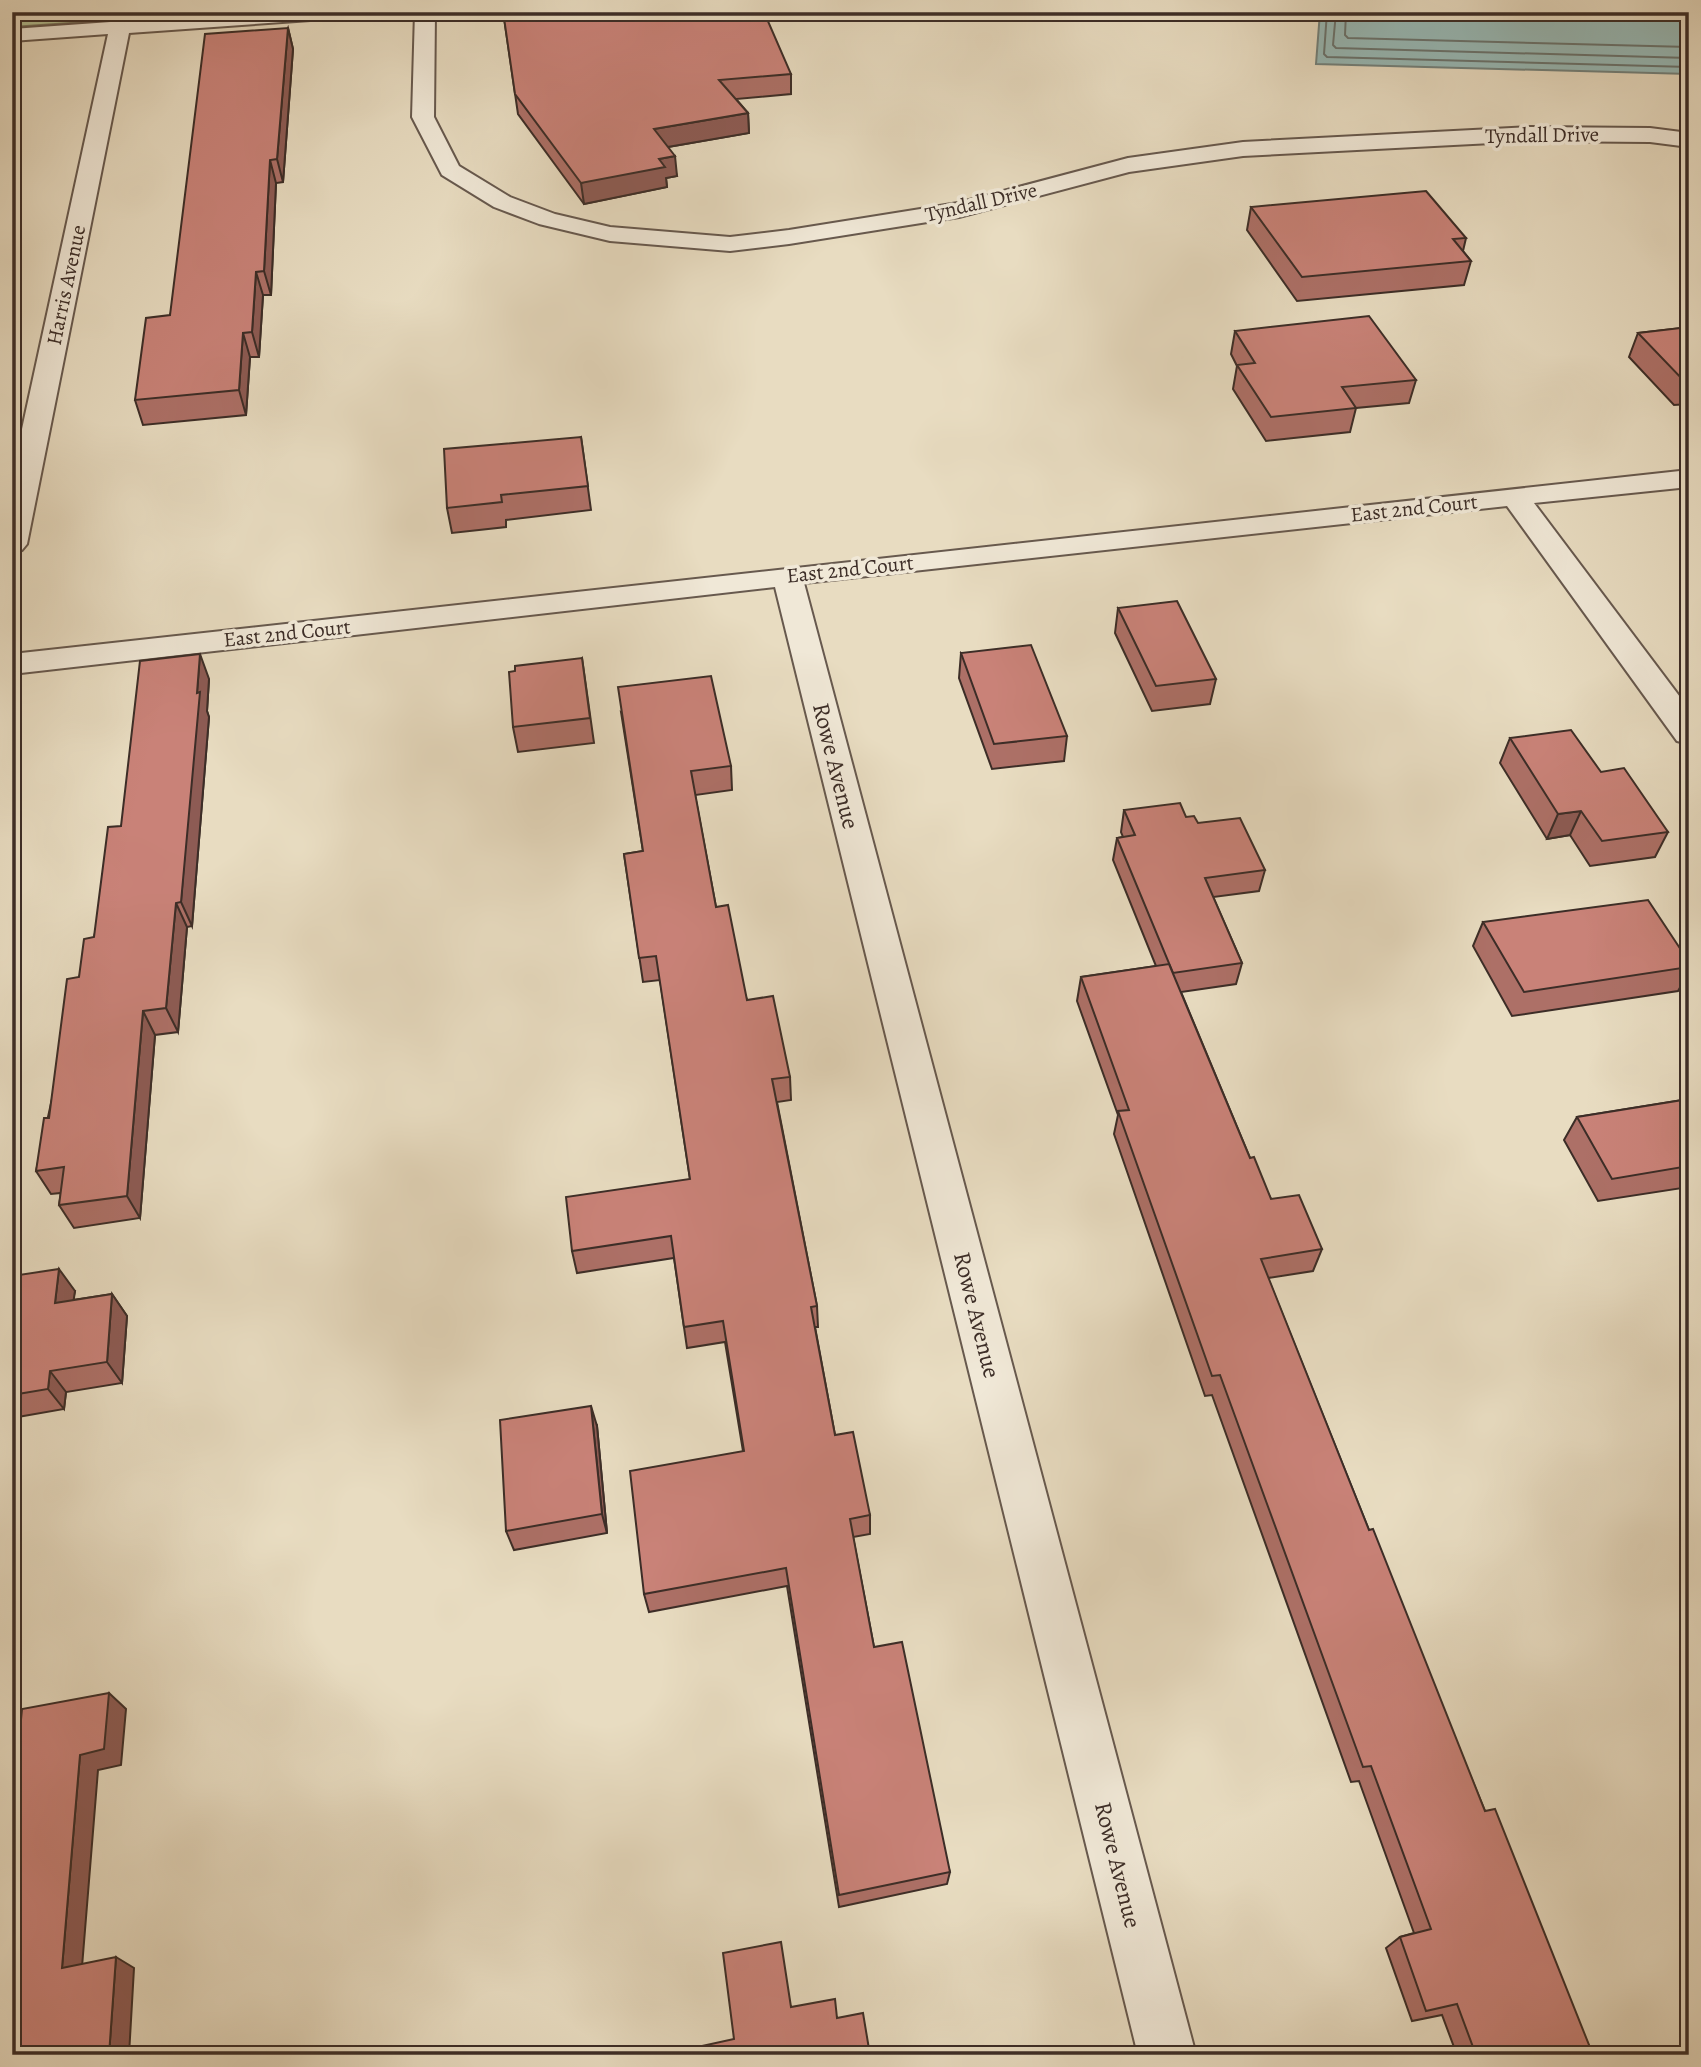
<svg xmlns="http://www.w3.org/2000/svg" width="1701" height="2067" font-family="Alegreya,serif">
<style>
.green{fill:#b4c194;stroke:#78775e;stroke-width:2}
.water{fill:#98bab7;stroke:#73827d;stroke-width:2}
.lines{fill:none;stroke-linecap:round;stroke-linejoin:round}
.shore{stroke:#6a746f;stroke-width:2}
.minor-casing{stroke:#67594e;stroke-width:4}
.minor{fill:#f0e8d7;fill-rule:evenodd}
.wall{fill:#ad7067;stroke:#3c2d27;stroke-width:2}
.shaded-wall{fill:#8d5b54;stroke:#3c2d27;stroke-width:2}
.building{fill:#c98278;stroke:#3c2d27;stroke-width:2}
.labels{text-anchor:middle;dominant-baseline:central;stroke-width:7;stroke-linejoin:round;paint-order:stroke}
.far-street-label{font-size:21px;fill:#3c2d27;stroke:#f0e8d7}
.street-label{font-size:24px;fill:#3c2d27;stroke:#f0e8d7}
</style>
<rect width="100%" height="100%" fill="#e8dcc1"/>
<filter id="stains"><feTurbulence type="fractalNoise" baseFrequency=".00286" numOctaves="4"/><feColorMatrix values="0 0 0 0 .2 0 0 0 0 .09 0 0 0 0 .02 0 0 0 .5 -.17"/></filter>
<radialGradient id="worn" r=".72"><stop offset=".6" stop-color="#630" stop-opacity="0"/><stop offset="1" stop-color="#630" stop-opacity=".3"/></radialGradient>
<path class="green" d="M12,12h217l-217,15z"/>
<path class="water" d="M1320,12h369v62l-373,-10z"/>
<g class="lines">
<g class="shore">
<path d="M1327,12l-3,42 3,3 362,10"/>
<path d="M1336,12l-3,33 3,3 353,10"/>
<path d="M1346,12l-1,23 3,3 341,9"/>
</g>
<defs>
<g id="minor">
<path d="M251,12h98l-10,6 -210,15 -102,511 -5,6 -10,3v-78l96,-441 -96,7v-12z"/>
<path d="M415,12h20l-1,105 25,49 51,31 45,17 55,13 120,10 59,-7 169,-27 170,-45 115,-16 286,-15 121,1 39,5v14l-39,-5 -121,-1 -286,15 -114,16 -170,45 -170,27 -59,7 -120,-10 -71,-17 -45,-17 -52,-32 -30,-58z"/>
<path d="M1689,470v17l-155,16 155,206v35l-12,-3 -170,-235 -703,77 392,1472h-58l-363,-1468 -763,87v-20z"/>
</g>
</defs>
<use href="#minor" class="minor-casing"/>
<use href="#minor" class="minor"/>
</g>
<g class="wall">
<path d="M504,18l287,56v20l-55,5 12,14 1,20 -81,14 9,29 -11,2 1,9 -83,17 -66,-90z"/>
<path d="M288,28l5,21 -10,133 -7,1 -5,112h-8l-4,62h-9l-4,58 -103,10 -8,-25z"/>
<path d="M1251,207l215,31 -3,13 8,10 -7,24 -167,16 -50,-71z"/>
<path d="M1689,327v77l-15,1 -45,-48 9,-24z"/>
<path d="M1235,331l181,49 -7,23 -53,5 -6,24 -84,9 -33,-52 4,-23 -6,-12z"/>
<path d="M581,437l10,73 -85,10v7l-54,6 -5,-25z"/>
<path d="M1118,608l98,71 -6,25 -58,7 -37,-78z"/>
<path d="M961,653l106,83 -3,25 -72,8 -33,-91z"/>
<path d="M582,658l12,85 -76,9 -5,-25z"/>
<path d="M209,679l-2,32 2,6 -17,209 -5,1 -9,105 -23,3 -15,183 -66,10 -15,-23 2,-12 -10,1 -15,-23 43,-194 15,-40 27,-111z"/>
<path d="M621,712l110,54 1,24 -37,5 21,112 31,93 43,77 1,23 -14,2 40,204 1,21h-3l20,108 35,80v19l-17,3 21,110 76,225 -3,12 -108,23 -52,-321 -138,26 -5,-18 99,-143 -18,-109 -38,6 -13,-90 -97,15 -5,-22 118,-72 -30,-199 -17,2 -19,-128 19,-3z"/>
<path d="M1510,738l91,34 67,60 -13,25 -65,9 -20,-31 -23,4 -47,-76z"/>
<path d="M1124,810l62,7 12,6 67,47 -6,21 -46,6 29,66 -6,21 -55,8 69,166 21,41 51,50 -9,22 -45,7 101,252 116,281 108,244h-136l-15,-40 -30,6 -26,-73 14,-11 14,-4 -55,-152 -8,1 -139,-387 -7,1 -91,-262 4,-19 -41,-114 4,-24 75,-11 -43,-106 4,-22 6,-1 -2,-5z"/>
<path d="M1483,922l206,40v10l-11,19 -166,25 -39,-70z"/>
<path d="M1689,1099v88l-91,14 -34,-61 13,-23z"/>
<path d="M12,1276l63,15 -2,9 39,-6 15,22 -5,67 -56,9 -2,17 -52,9z"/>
<path d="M597,1426l10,107 -93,17 -8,-19z"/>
</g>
<g class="shaded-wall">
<path d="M288,28l5,21 -10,133 -6,-23z"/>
<path d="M748,113l1,20 -93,16 -2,-20z"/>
<path d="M675,156l2,20 -11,2 1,9 -83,17 -3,-21 78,-24z"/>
<path d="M270,160l6,23 -5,112 -7,-24z"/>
<path d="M256,272l7,23 -4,62 -7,-25z"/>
<path d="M243,333l7,24 -4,58 -7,-25z"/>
<path d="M200,654l9,25 -2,32 2,6 -17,209 -11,-24z"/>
<path d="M1581,811l-11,24 -23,4 11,-25z"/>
<path d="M176,903l11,24 -9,105 -12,-24z"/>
<path d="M143,1011l12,24 -15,183 -13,-22z"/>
<path d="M59,1269l16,22 -5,34 -15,-22z"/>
<path d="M112,1294l15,22 -5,67 -15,-21z"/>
<path d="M50,1371l16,21 -2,17 -16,-20z"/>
<path d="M591,1406l6,20 10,107 -5,-19z"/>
<path d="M109,1693l17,16 -5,56 -23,5 -17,209 -19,-11 18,-213z"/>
<path d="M116,1957l18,11 -5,87h-20z"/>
</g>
<g class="building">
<path d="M519,12h245l27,62 -72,6 29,33 -94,16 21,27 -16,3 6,8 -84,16 -66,-89 -11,-76 16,-1z"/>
<path d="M288,28l-11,131 -7,1 -6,111 -8,1 -4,60 -9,1 -4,57 -104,10 11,-82 24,-3 35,-281z"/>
<path d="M1426,191l40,47 -13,1 18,22 -169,16 -51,-70z"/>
<path d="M1369,316l47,64 -74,7 14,21 -85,9 -34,-52 18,-2 -20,-32z"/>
<path d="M1689,327v53l-5,1 -46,-48z"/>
<path d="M581,437l7,49 -87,9 1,7 -55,6 -3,-59z"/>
<path d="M1177,601l39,78 -60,7 -38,-78z"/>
<path d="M1031,645l36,91 -73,8 -33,-91z"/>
<path d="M200,654l-3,39 3,-1 -19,210 -5,1 -10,105 -23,3 -16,185 -68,9 5,-38 -28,4 8,-53h5l18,-139 12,-2 5,-38 10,-2 14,-110 13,-1 19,-165z"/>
<path d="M582,658l8,60 -77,9 -4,-55 6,-1v-5z"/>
<path d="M711,676l20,90 -40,5 25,136 12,-2 19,95 26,-4 17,81 -18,2 45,227 -6,1 24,128 18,-3 17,83 -20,4 24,128 28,-5 48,230 -111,23 -53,-327 -142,26 -14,-123 114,-20 -21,-130 -39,6 -13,-91 -99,15 -6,-54 124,-18 -34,-223 -17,2 -15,-104 19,-3 -25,-164z"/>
<path d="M1571,730l30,42 23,-4 44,64 -66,9 -21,-30 -23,3 -48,-76z"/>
<path d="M1180,803l6,14 8,-1 4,7 42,-5 25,52 -60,8 37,85 -69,10 -56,-135 18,-3 -11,-25z"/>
<path d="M1648,900l41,62v5l-165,25 -41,-70z"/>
<path d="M1169,964l81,194 4,-1 17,42 28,-4 23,54 -61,10 108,271 4,-1 112,282 10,-2 98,246h-117l-19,-51 -31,7 -26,-74 31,-8 -60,-163 -8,1 -143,-392 -8,1 -94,-265 11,-1 -48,-133z"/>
<path d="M1689,1099v67l-77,13 -35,-62z"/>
<path d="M59,1269l-4,34 57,-9 -5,68 -57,9 -2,18 -36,6v-119z"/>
<path d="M591,1406l11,108 -96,17 -6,-111z"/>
<path d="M109,1693l-5,56 -24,6 -18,213 54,-11 -7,98h-97v-303l6,-1 4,-42z"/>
<path d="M781,1942l10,65 44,-8 2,19 26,-5 7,42h-209l73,-16 -11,-86z"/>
</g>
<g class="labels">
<g class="far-street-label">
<text transform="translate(1542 135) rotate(-1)">Tyndall Drive</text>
<text transform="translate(981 202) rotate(-13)">Tyndall Drive</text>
<text transform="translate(66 285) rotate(-78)">Harris Avenue</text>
<text transform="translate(1414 508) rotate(-6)">East 2nd Court</text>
<text transform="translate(850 569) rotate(-6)">East 2nd Court</text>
<text transform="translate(287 633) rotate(-6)">East 2nd Court</text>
</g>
<g class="street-label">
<text transform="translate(836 766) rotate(76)">Rowe Avenue</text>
<text transform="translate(977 1315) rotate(76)">Rowe Avenue</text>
<text transform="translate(1118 1865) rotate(76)">Rowe Avenue</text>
</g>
</g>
<rect width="1701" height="2067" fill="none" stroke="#e8dcc1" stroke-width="42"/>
<rect x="14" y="14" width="1673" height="2039" fill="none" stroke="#3c2d27" stroke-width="3.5"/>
<rect x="21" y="21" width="1659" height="2025" fill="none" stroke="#3c2d27" stroke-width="2"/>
<rect width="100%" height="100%" filter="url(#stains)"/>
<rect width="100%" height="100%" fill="url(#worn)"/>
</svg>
